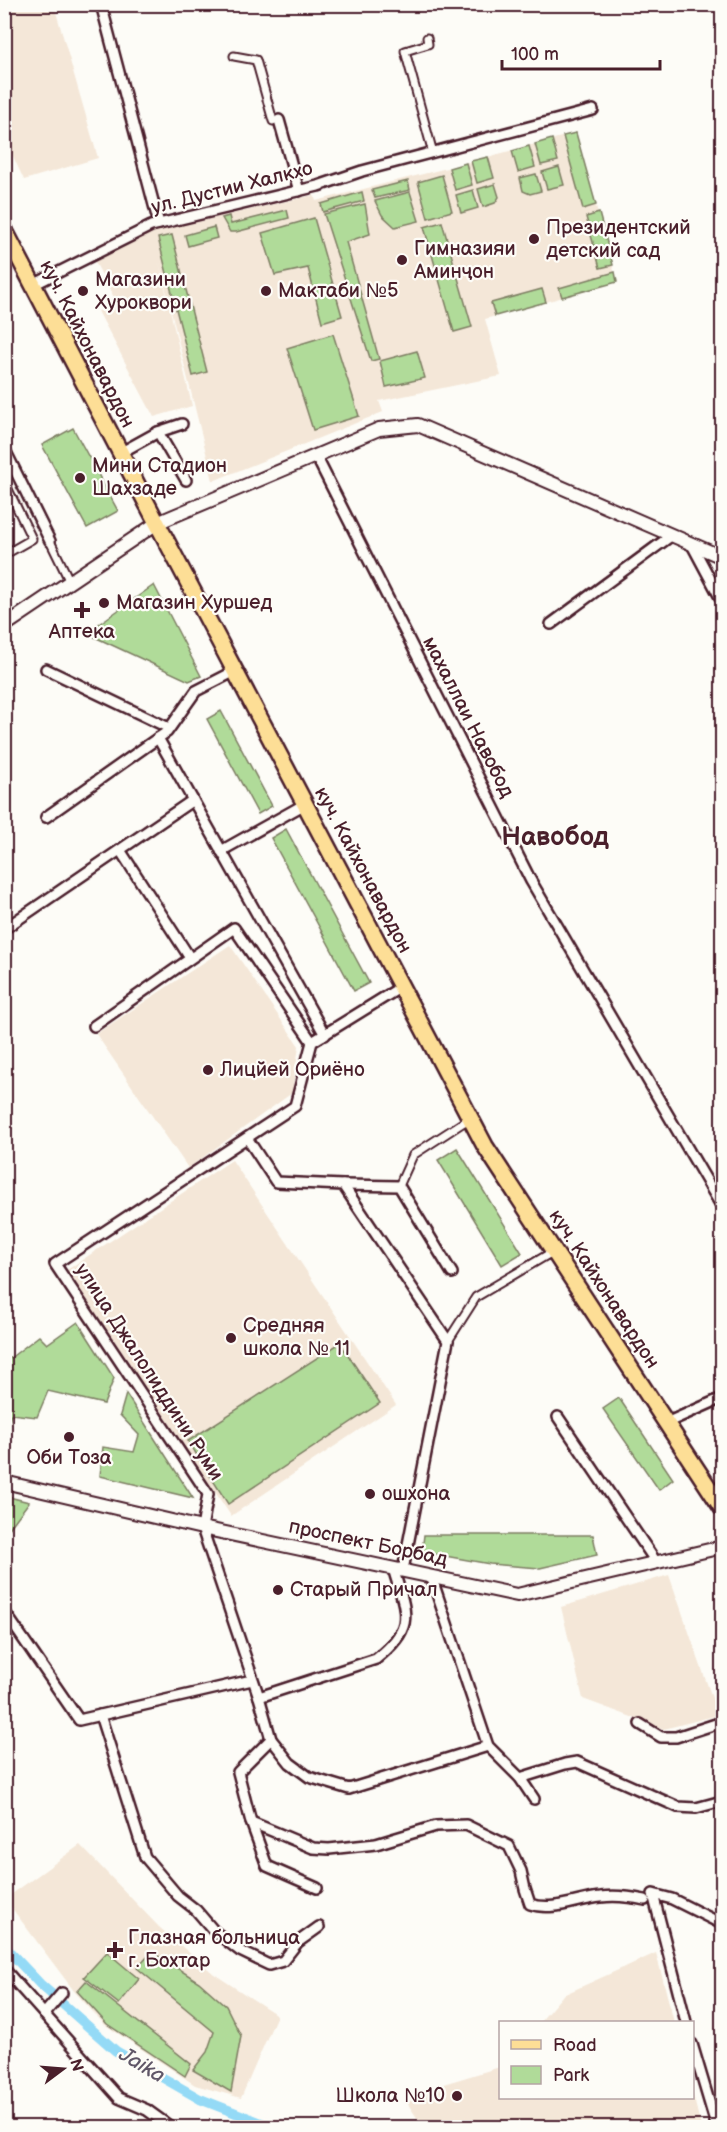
<svg xmlns="http://www.w3.org/2000/svg" width="727" height="2132" font-family="'Balsamiq Sans',sans-serif">
<style>
.built{fill:#f4e7d8}
.green{fill:#b0db99;stroke:#7d7d62;stroke-width:1.5}
.lines{fill:none;stroke-linecap:round;stroke-linejoin:round}
.canal{stroke:#94daf6;stroke-width:10}
.pedestrian-casing{stroke:#4a1f2b;stroke-width:11}
.minor-casing{stroke:#4a1f2b;stroke-width:14}
.tertiary-casing{stroke:#4a1f2b;stroke-width:16}
.primary-casing{stroke:#4a1f2b;stroke-width:20}
.pedestrian{stroke:#fdfcf7;stroke-width:7}
.minor{stroke:#fdfcf7;stroke-width:9}
.tertiary{stroke:#fdfcf7;stroke-width:12}
.primary{stroke:#fdde96;stroke-width:15}
.poi-dot{fill:#4a1f2b;stroke:#fdfcf7;stroke-width:2}
.labels{text-anchor:middle;dominant-baseline:central;stroke-width:4.5;stroke-linejoin:round;paint-order:stroke}
.street-label{font-size:20px;fill:#4a1f2b;stroke:#fdfcf7}
.poi-label{font-size:20px;fill:#4a1f2b;stroke:#fdfcf7;text-anchor:start}
.water-label{font-size:21px;font-style:italic;fill:#605768;stroke:#fdfcf7}
.district-label{font-size:26px;font-weight:bold;fill:#4a1f2b;stroke:#fdfcf7}
</style>
<rect width="100%" height="100%" fill="#fdfcf7"/>
<filter id="ink" filterUnits="userSpaceOnUse"><feTurbulence type="fractalNoise" baseFrequency=".0167" numOctaves="2"/><feDisplacementMap in="SourceGraphic" scale="12" xChannelSelector="R" yChannelSelector="G"/><feConvolveMatrix kernelMatrix="1 2 1 2 8 2 1 2 1" color-interpolation-filters="sRGB"/></filter>
<g filter="url(#ink)">
<g class="built">
<path d="M5,4l49,1 44,153 -74,22 -19,-41z"/>
<path d="M576,133l41,149 -132,37 16,57 -122,25 4,11 -170,69 -54,-219 33,144 -38,11 -56,-106 20,-6 -24,-45 56,-30 2,2 162,-37 2,6 127,-32z"/>
<path d="M230,945l69,101 -7,47 -104,75 -92,-134z"/>
<path d="M232,1160l164,245 -165,111 -164,-246z"/>
<path d="M669,1575l49,140 -54,14 -81,-30 -22,-92z"/>
<path d="M80,1845l79,82 55,47 63,41 -36,83 -46,-13 -91,-61 -30,-33 -69,-92z"/>
<path d="M656,1953l18,69h-134l23,-27z"/>
<path d="M500,2067v31h192l1,-4 8,33h-278l-15,-23 9,-12z"/>
</g>
<g class="green">
<path d="M576,133l20,72 -13,4 -20,-73z"/>
<path d="M552,139l6,22 -17,4 -6,-21z"/>
<path d="M529,146l6,21 -17,5 -6,-21z"/>
<path d="M488,157l6,21 -17,5 -6,-22z"/>
<path d="M466,163l6,22 -17,5 -6,-22z"/>
<path d="M559,167l5,18 -17,4 -5,-17z"/>
<path d="M536,174l5,17 -11,3 -7,-3 -3,-13z"/>
<path d="M442,175l10,36 -24,7 -10,-36z"/>
<path d="M408,181l2,9 -35,8 -3,-8z"/>
<path d="M495,184l4,13 -4,6 -12,4 -5,-18z"/>
<path d="M473,190l5,18 -17,5 -5,-18z"/>
<path d="M362,192l2,9 -41,11 -2,-8z"/>
<path d="M410,192l9,29 -24,6 -13,-12 -7,-14z"/>
<path d="M365,204l5,30 -24,8 33,117 -8,2 -47,-147z"/>
<path d="M287,210l2,8 -53,14h-6l-8,-14 7,-2 2,8z"/>
<path d="M599,213l14,52 -13,3 -14,-51z"/>
<path d="M314,218l28,98 -20,6 -14,-54 -33,7 -13,-42z"/>
<path d="M442,222l30,105 -18,5 -30,-105z"/>
<path d="M214,227l3,11 -29,8 -3,-11z"/>
<path d="M172,235l35,137 -14,4 -35,-138z"/>
<path d="M615,272l2,10 -55,15 -3,-9z"/>
<path d="M542,289l4,13 -51,14 -4,-13z"/>
<path d="M333,334l26,82 -46,14 -26,-82z"/>
<path d="M417,351l8,27 -39,9 -6,-26z"/>
<path d="M73,428l45,83 -31,17 -45,-83z"/>
<path d="M154,585l47,91 -12,5 -103,-48z"/>
<path d="M221,711l51,95 -14,8 -51,-95z"/>
<path d="M286,829l83,154 -15,8 -83,-153z"/>
<path d="M457,1148l65,105 -20,12 -64,-105z"/>
<path d="M78,1322l36,56 -10,26 -56,-13 -11,26 -26,-3 -6,25v-77l34,-26 8,8z"/>
<path d="M340,1343l40,60 -152,101 -40,-63z"/>
<path d="M126,1394l67,104 -93,-22 3,-29 31,5 5,-17 -19,-20z"/>
<path d="M619,1398l54,81 -14,11 -56,-81z"/>
<path d="M5,1496l24,6 -24,32 -1,-38z"/>
<path d="M424,1535h169l4,20 -57,13 -50,-4 -68,-12z"/>
<path d="M107,1952l32,27 -20,25 -35,-27z"/>
<path d="M152,1952l47,30 27,24 15,30 -10,56 -38,-22 14,-18 7,-20 -77,-64z"/>
<path d="M86,1981l105,83 -6,12 -78,-52 -30,-33z"/>
</g>
<g class="lines">
<path class="canal" d="M4,1946l36,38 76,67 84,48 74,29"/>
<defs>
<g id="pedestrian">
<path d="M427,38l1,6 -23,7 28,102"/>
<path d="M234,56l22,4 17,61"/>
<path d="M4,481l28,58 -28,16"/>
<path d="M50,541l20,41"/>
<path d="M399,1186l14,-31 57,-37"/>
<path d="M448,1341l28,-44 78,-46"/>
</g>
<g id="minor">
<path d="M101,4l58,220"/>
<path d="M279,120l20,71"/>
<path d="M33,285l118,-59 167,-40 44,-15 231,-61"/>
<path d="M158,432l28,48"/>
<path d="M4,448l46,93"/>
<path d="M120,453l38,-21 24,-8"/>
<path d="M316,456l215,425 191,326"/>
<path d="M691,543l31,58"/>
<path d="M551,624l121,-89"/>
<path d="M46,669l123,59"/>
<path d="M235,671l-39,20 -29,41 -9,6 167,297"/>
<path d="M46,817l112,-79"/>
<path d="M120,850l70,108"/>
<path d="M221,851l84,-47"/>
<path d="M4,929l189,-129"/>
<path d="M401,987l-89,55 -17,64 -240,158 153,230 -6,34 57,169 12,42 19,24 19,14 40,12 139,-43"/>
<path d="M94,1026l140,-98 78,114"/>
<path d="M247,1138l29,44 67,3 105,156 -45,229"/>
<path d="M343,1185l56,1 53,87"/>
<path d="M558,1417l98,145"/>
<path d="M666,1423l56,-25"/>
<path d="M431,1576l57,170 32,32 14,21"/>
<path d="M4,1611l75,109 173,-40"/>
<path d="M259,1697l117,-38c41,-33 30,-46 17,-91"/>
<path d="M100,1715l45,142 33,39 18,14 18,21 26,20 29,14 14,-4 15,-19 21,-15"/>
<path d="M640,1724l21,13h15l46,-15"/>
<path d="M271,1739l-33,33 13,50 16,44 50,22"/>
<path d="M520,1778l45,-14 12,-2 101,45 18,1 26,-7"/>
<path d="M251,1822l62,26 16,1 47,-5 60,-18 30,-1 43,21 12,25 4,18 5,15c23,8 48,-5 71,-7 15,-2 30,0 44,3"/>
<path d="M4,1969l115,129 28,12 25,18"/>
<path d="M44,2014l18,-21"/>
<path d="M686,2022l-33,-128 19,5 50,25"/>
<path d="M692,2044l25,84"/>
</g>
<g id="tertiary">
<path d="M4,626l153,-103 222,-94 39,-4 304,132"/>
<path d="M4,1482l198,46 315,67 205,-48"/>
</g>
<path id="primary" d="M4,229l153,294 328,623 237,362"/>
</defs>
<use href="#pedestrian" class="pedestrian-casing"/>
<use href="#minor" class="minor-casing"/>
<use href="#tertiary" class="tertiary-casing"/>
<use href="#primary" class="primary-casing"/>
<use href="#pedestrian" class="pedestrian"/>
<use href="#minor" class="minor"/>
<use href="#tertiary" class="tertiary"/>
<use href="#primary" class="primary"/>
</g>
</g>
<g class="poi-dot">
<circle cx="534" cy="239" r="6"/>
<circle cx="402" cy="260" r="6"/>
<circle cx="83" cy="291" r="6"/>
<circle cx="266" cy="291" r="6"/>
<circle cx="80" cy="478" r="6"/>
<circle cx="104" cy="603" r="6"/>
<path d="M79 601h6v6h6v6h-6v6h-6v-6h-6v-6h6z"/>
<circle cx="208" cy="1070" r="6"/>
<circle cx="231" cy="1338" r="6"/>
<circle cx="69" cy="1437" r="6"/>
<circle cx="370" cy="1494" r="6"/>
<circle cx="278" cy="1590" r="6"/>
<path d="M112 1941h6v6h6v6h-6v6h-6v-6h-6v-6h6z"/>
<circle cx="457" cy="2096" r="6"/>
</g>
<g class="labels">
<g class="street-label">
<text transform="translate(232 188) rotate(-14)">ул. Дустии Халкхо</text>
<text transform="translate(87 344) rotate(63)">куч. Кайхонавардон</text>
<text transform="translate(468 717) rotate(63)">махаллаи Навобод</text>
<text transform="translate(363 870) rotate(62)">куч. Кайхонавардон</text>
<text transform="translate(604 1289) rotate(57)">куч. Кайхонавардон</text>
<text transform="translate(149 1372) rotate(57)">улица Джалолиддини Руми</text>
<text transform="translate(368 1543) rotate(12)">проспект Борбад</text>
</g>
<g class="poi-label">
<text x="546" y="228">Президентский<tspan x="546" dy="23">детский сад</tspan></text>
<text x="414" y="249">Гимназияи<tspan x="414" dy="23">Аминҷон</tspan></text>
<text x="95" y="280">Магазини<tspan x="95" dy="23">Хуроквори</tspan></text>
<text x="278" y="291">Мактаби №5</text>
<text x="92" y="466">Мини Стадион<tspan x="92" dy="23">Шахзаде</tspan></text>
<text x="116" y="603">Магазин Хуршед</text>
<text x="82" y="632" text-anchor="middle">Аптека</text>
<text x="220" y="1070">Лицйей Ориёно</text>
<text x="243" y="1326">Средняя<tspan x="243" dy="23">школа № 11</tspan></text>
<text x="69" y="1458" text-anchor="middle">Оби Тоза</text>
<text x="382" y="1494">ошхона</text>
<text x="290" y="1590">Старый Причал</text>
<text x="128" y="1938">Глазная больница<tspan x="128" dy="23">г. Бохтар</tspan></text>
<text x="445" y="2096" text-anchor="end">Школа №10</text>
</g>
<g class="water-label">
<text transform="translate(142 2065) rotate(31)">Jaika</text>
</g>
<g class="district-label">
<text x="555" y="837">Навобод</text>
</g>
</g>
<rect width="727" height="2132" fill="none" stroke="#fdfcf7" stroke-width="24"/>
<rect x="12" y="12" width="703" height="2108" fill="none" stroke="#4a1f2b" stroke-width="2" filter="url(#ink)"/>
<rect x="499" y="2021" width="195" height="78" fill="#fdfcf7" stroke="#b5a4a5" stroke-width="1.5"/>
<rect x="511" y="2040" width="30" height="9" fill="#fdde96" stroke="#b5a4a5" stroke-width="1.5"/>
<text x="553" y="2051" font-size="18" fill="#4a1f2b">Road</text>
<rect x="511" y="2066" width="30" height="18" fill="#b0db99" stroke="#b5a4a5" stroke-width="1.5"/>
<text x="553" y="2081" font-size="18" fill="#4a1f2b">Park</text>
<g transform="translate(63 2069) rotate(74)" stroke="#fdfcf7" stroke-width="4.5" paint-order="stroke">
<path d="M0-4.5L10 22L0 15L-10 22Z" fill="#4a1f2b"/>
<text y="-9" font-size="16" font-weight="bold" text-anchor="middle" fill="#4a1f2b">N</text>
</g>
<path d="M502 60v9h158v-9" fill="none" stroke="#4a1f2b" stroke-width="3"/>
<text x="511" y="60" font-size="18" fill="#4a1f2b" stroke="#fdfcf7" stroke-width="4.5" paint-order="stroke">100 m</text>
</svg>
